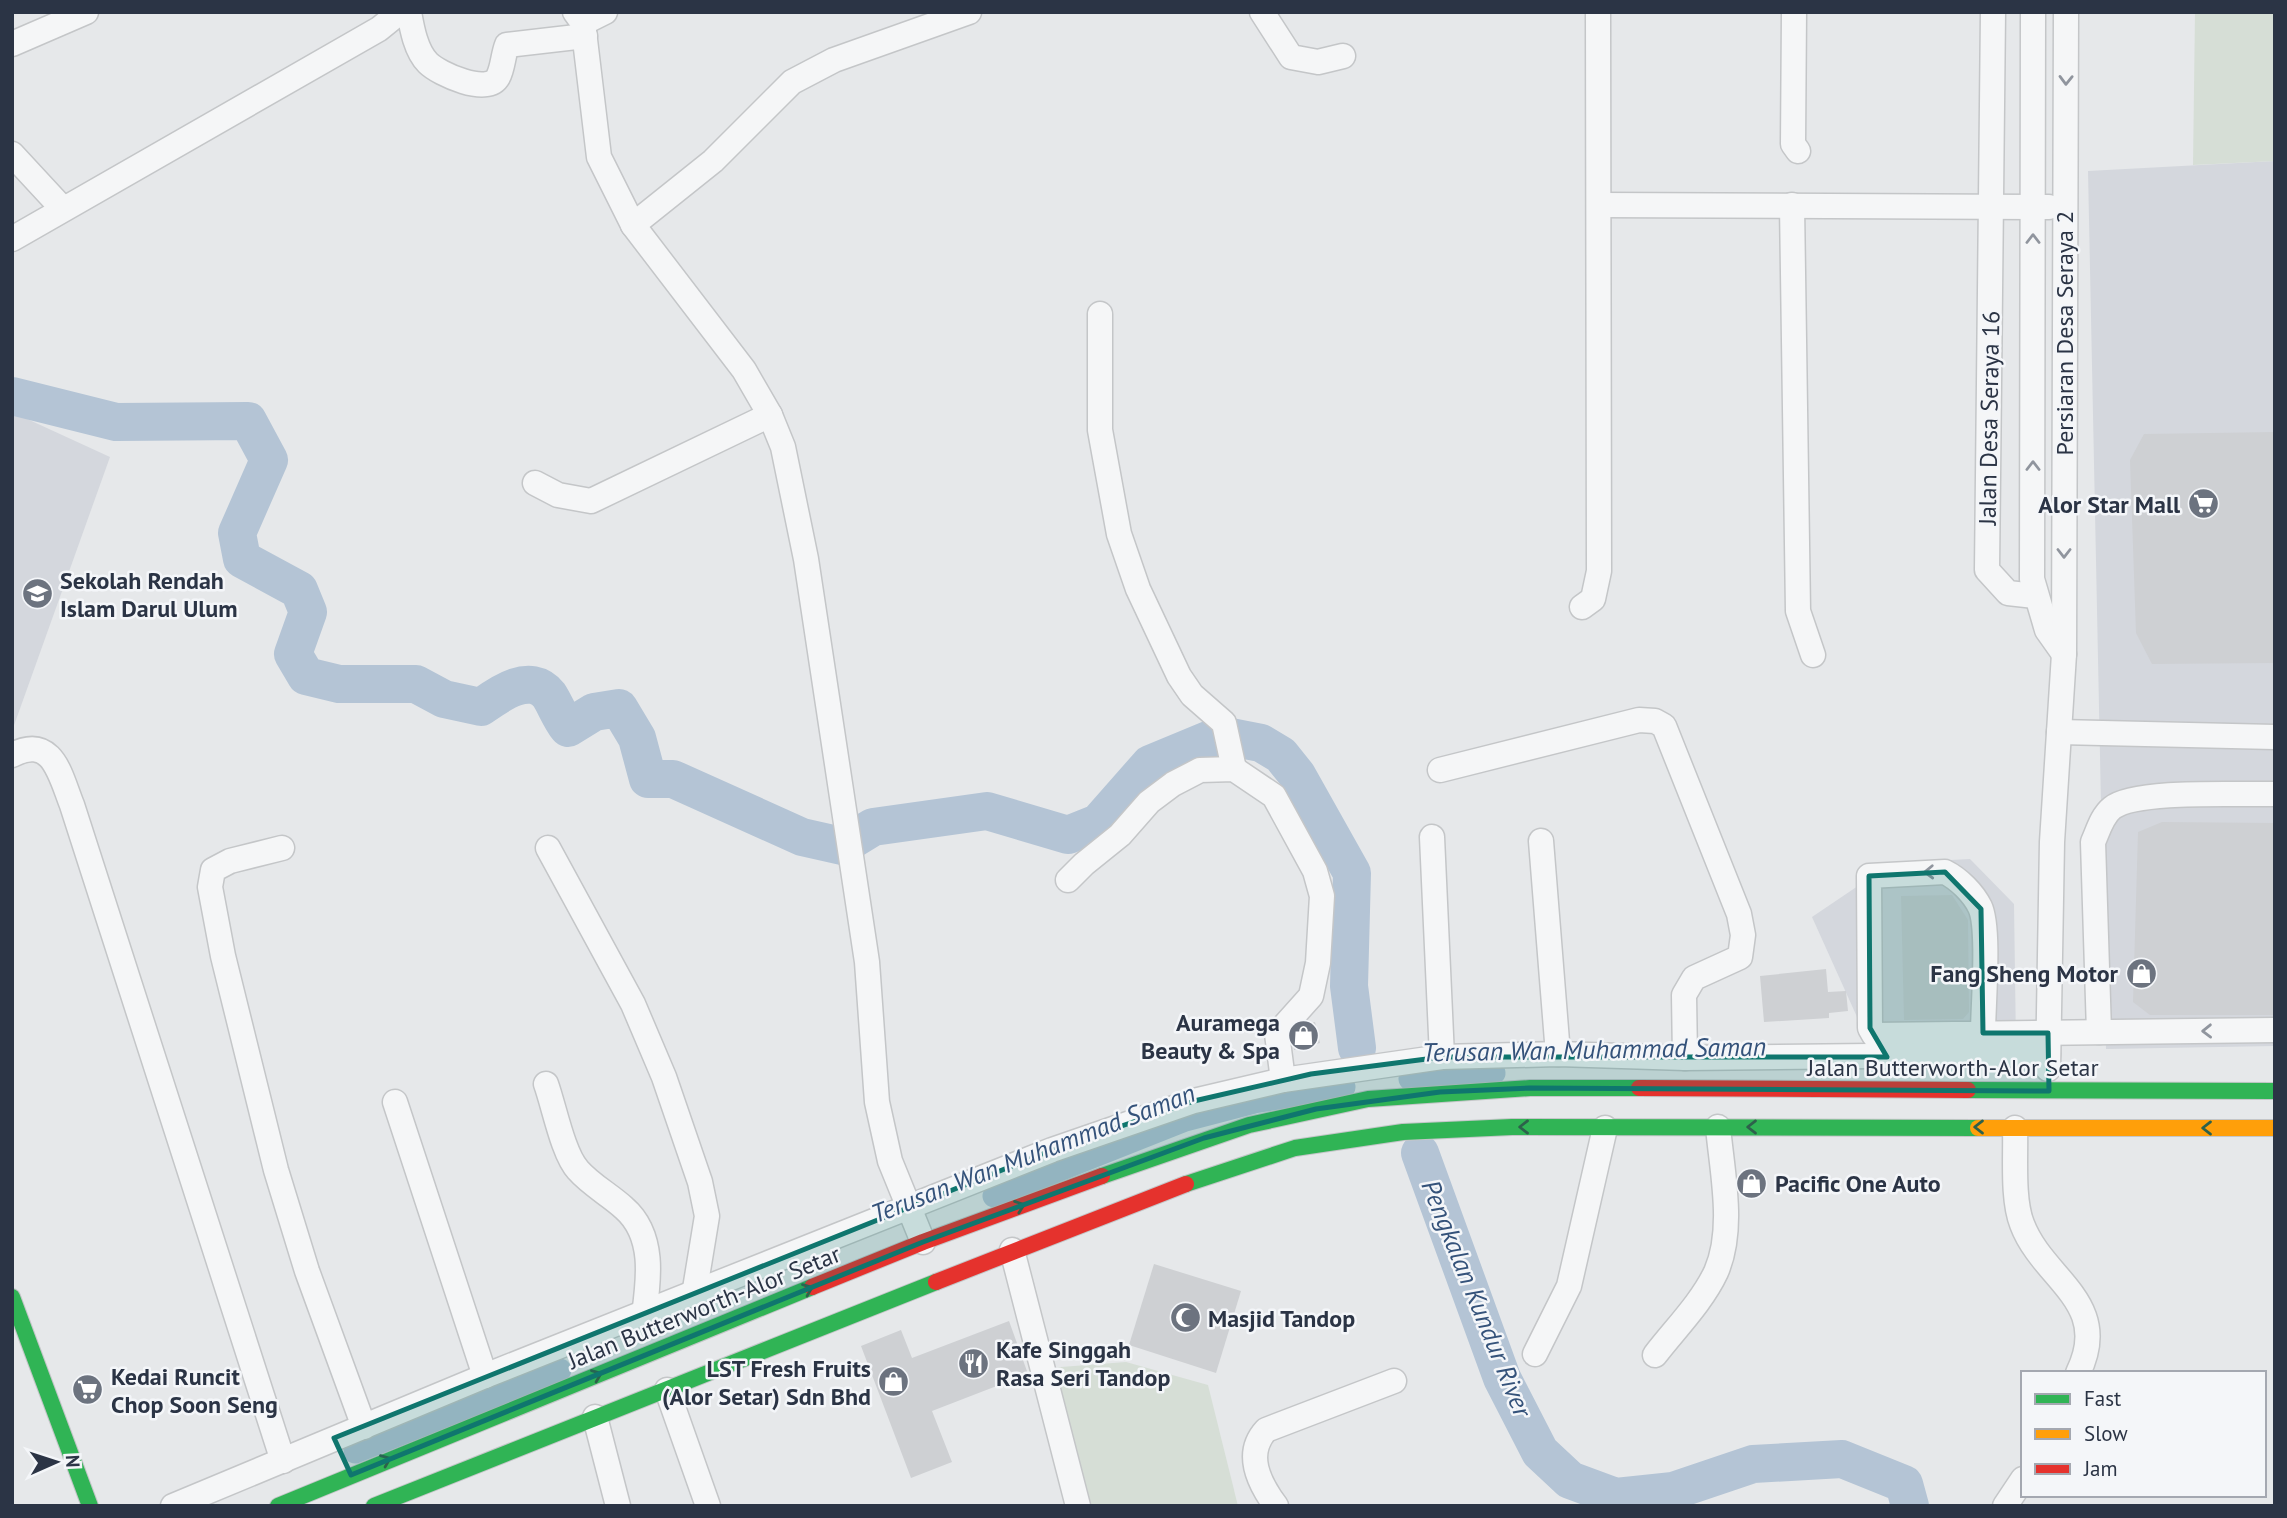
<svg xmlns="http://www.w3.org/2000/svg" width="2287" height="1518" font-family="'PT Sans',sans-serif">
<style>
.built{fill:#d4d7dd}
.green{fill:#d6ded6}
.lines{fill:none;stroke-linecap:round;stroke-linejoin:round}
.canal{stroke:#b4c4d5;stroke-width:23}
.river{stroke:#b4c4d5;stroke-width:38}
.building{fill:#ced0d3}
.street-casing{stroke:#c4c6c8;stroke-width:27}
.fast-casing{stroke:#c4c6c8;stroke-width:18}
.slow-casing{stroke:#c4c6c8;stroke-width:18}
.jam-casing{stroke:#c4c6c8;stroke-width:18}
.street{stroke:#f5f6f7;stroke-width:24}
.fast{stroke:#30b455;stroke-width:16}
.slow{stroke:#ff9f0a;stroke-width:16}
.jam{stroke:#e5322d;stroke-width:16}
.oneway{stroke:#90959e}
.oneway2{stroke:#2d614b}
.marked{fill:#0f766e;fill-opacity:0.2;stroke:#0f766e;stroke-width:5;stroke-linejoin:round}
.labels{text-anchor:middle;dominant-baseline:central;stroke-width:5;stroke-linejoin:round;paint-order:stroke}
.street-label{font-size:24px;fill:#2b3445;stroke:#f4f6f9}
.poi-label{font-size:24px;font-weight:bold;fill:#2b3445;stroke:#f4f6f9;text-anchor:start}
.water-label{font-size:26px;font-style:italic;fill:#34527a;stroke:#f4f6f9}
</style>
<rect width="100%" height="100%" fill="#e6e8ea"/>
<g class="built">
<path d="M2275,161v885l-169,3 -18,-878z"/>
<path d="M12,412l98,45 -98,274z"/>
<path d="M1970,859l44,45 2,140 -145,4 -59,-131 80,-54z"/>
</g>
<g class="green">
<path d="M2195,12h80v149l-82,4z"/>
<path d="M1126,1362l82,23 30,121h-156l-34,-138z"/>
</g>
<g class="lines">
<g class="canal">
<path d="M1410,1079l84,-6"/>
<path d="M994,1196l191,-76 69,-18 90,-15"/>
<path d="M355,1452l205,-82"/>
</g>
<g class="river">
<path d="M12,396l104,26 132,-1 21,39 -32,73 5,26 57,31 9,22 -15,42 13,22 33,8h77l28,15 37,8c17,-12 49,-36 68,-12 6,9 11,23 19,33l26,-16 25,-4 18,30 11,41h25l129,58 40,9 31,-19 114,-16 81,24 30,-12 52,-59 70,-29 41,8 20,12 16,20 55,98 -3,113 8,62"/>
<path d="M1420,1153l82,225 38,74 30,28 46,17 57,-6 80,-27 89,-5 62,25 6,22"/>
</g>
</g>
<g class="building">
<path d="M2275,432v231l-123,1 -16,-31 -6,-173 14,-26z"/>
<path d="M2162,822l113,1v192h-125l-17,-13 5,-170z"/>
<path d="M1952,895l16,25 1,92 -6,7 -59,1 -3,-124z"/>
<path d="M1826,969l2,23 18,-1 2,20 -19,2v5l-65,4 -4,-46z"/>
<path d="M1315,1022l5,21 -26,7 -1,-11 13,-15z"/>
<path d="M1154,1264l87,27 -25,82 -87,-28z"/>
<path d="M1009,1321l19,53 -96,37 20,51 -41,16 -50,-132 40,-16 11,28z"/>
</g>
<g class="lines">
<defs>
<g id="street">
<path d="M409,12c3,17 7,39 19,51 11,11 60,33 70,14 5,-9 5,-22 9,-32l78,-9"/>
<path d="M575,12l8,11 16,134 34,68 111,145 26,45 13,32 23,112 61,403 10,140 13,59 33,81"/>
<path d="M1262,12l29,45 27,5 25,-6"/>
<path d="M1794,12l-1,132 5,7"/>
<path d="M1993,12l-6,558 21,23 27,3"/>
<path d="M2033,12l-1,567 15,51 17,24"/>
<path d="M583,23l22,-11"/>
<path d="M12,44l74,-32"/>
<path d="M12,154l50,54"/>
<path d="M1599,205l450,2"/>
<path d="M1792,205l6,406 15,44"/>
<path d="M633,225l80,-64 79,-79 42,-22 135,-48"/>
<path d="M12,239l367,-210 21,-17"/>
<path d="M1100,314v116l19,104 19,55 41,87 13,19 32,28 10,46"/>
<path d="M535,483l23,12 33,6 179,-86"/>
<path d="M1582,607l11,-8 6,-28 -1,-559"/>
<path d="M2059,732l216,5"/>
<path d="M12,755c41,-21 48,20 60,50l211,656"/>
<path d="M1440,770l199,-50 16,1 9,5 75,188 4,21 -3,22 -46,21 -10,17 1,63"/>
<path d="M1432,837l10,220"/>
<path d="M1541,841l17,213"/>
<path d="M282,848l-52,13 -17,9 -3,17 13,69 53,214 31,101 57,156"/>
<path d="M548,848l85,156 31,73 36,105 7,34 -13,79"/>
<path d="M1068,880l16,-16 36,-29 29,-33 24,-18 27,-14 34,-1 40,27 41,75 7,25 -4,67 -7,33 -34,38 6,46"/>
<path d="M2099,1032l-6,-190c5,-11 9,-26 19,-34 23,-19 129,-13 163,-14"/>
<path d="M1983,1033c0,-27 7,-105 -3,-126 -7,-14 -21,-28 -35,-35l-76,4 1,152 4,7 401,-5"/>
<path d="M2048,1069l4,-227 12,-188 2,-642"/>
<path d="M546,1084c8,22 17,70 32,86 13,15 32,25 46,38 31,27 25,71 20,107"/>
<path d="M395,1102l90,274"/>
<path d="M2015,1128c1,27 -3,71 7,96 21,56 91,78 56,149"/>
<path d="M1012,1250l66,256"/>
<path d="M1535,1354l34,-68 36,-158"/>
<path d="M1655,1355c20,-26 47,-53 61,-83 19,-43 6,-100 2,-145"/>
<path d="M667,1390l41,116"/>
<path d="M595,1417l23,89"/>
<path d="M173,1506l312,-130 567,-226 142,-49 89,-21 159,-23 116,-3 127,4 363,-4"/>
<path d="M1276,1506c-17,-23 -32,-52 -10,-76l128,-49"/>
<path d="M2005,1506l18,-27"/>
</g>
<g id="fast">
<path d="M1968,1090l307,1"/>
<path d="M1102,1176l147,-51 119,-26 162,-11h109"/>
<path d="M1186,1184l109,-36 108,-16 109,-5 466,1"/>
<path d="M12,1297l78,209"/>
<path d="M278,1506l534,-219"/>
<path d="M374,1506l562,-224"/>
</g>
<path id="slow" d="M1978,1128h297"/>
<g id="jam">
<path d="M1639,1088l329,2"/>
<path d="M936,1282l250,-98"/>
<path d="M812,1287l111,-45 179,-66"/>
</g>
</defs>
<use href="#street" class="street-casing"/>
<use href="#fast" class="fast-casing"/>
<use href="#slow" class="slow-casing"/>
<use href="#jam" class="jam-casing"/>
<use href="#street" class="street"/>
<use href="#fast" class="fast"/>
<use href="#slow" class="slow"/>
<use href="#jam" class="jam"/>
</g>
<defs><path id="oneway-chevron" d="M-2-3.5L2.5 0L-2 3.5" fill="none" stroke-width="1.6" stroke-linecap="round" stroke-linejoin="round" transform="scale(1.75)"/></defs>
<g class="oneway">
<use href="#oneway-chevron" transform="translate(2066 80) rotate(91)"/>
<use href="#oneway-chevron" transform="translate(2033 239) rotate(-90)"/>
<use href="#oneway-chevron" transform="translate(2033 466) rotate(-90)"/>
<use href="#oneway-chevron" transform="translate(2064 553) rotate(90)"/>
<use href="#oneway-chevron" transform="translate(1929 872) rotate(178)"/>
<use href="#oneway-chevron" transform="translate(2207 1031) rotate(179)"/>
</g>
<g class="oneway2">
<use href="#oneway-chevron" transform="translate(1524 1127) rotate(-180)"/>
<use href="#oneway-chevron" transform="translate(1752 1127) rotate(-180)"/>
<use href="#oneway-chevron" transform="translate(1979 1127) rotate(-180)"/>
<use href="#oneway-chevron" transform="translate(2207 1128) rotate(-180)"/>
<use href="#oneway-chevron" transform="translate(1020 1206) rotate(-20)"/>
<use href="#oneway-chevron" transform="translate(808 1289) rotate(-22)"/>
<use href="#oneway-chevron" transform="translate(597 1375) rotate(-22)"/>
<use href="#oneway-chevron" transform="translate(386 1460) rotate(-22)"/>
</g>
<path class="marked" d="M1945,872l36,37 2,124h65l1,58 -519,-3 -90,4 -124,17 -112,29 -281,104 -572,233 -17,-37 718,-288 142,-49 117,-27 131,-17h445l-17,-29 -1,-152z"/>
<defs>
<symbol id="supermarket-disc" viewBox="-11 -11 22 22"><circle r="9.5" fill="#6c737f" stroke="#f4f6f9"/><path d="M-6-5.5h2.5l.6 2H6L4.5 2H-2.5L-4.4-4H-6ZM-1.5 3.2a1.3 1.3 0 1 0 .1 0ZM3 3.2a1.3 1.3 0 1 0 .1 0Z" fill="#fff"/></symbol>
<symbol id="school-disc" viewBox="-11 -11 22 22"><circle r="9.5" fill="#6c737f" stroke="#f4f6f9"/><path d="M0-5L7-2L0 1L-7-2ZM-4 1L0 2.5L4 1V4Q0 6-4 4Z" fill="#fff"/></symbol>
<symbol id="shop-disc" viewBox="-11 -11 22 22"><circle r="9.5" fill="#6c737f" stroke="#f4f6f9"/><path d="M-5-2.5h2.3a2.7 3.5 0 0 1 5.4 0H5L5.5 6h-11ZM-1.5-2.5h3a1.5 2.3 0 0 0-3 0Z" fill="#fff"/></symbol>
<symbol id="mosque-disc" viewBox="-11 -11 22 22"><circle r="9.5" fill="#6c737f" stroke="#f4f6f9"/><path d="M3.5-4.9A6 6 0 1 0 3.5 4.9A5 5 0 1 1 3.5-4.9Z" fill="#fff"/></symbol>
<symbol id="restaurant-disc" viewBox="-11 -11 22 22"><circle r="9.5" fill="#6c737f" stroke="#f4f6f9"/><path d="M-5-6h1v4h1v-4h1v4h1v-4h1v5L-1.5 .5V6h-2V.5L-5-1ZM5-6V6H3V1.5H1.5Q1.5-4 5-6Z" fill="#fff"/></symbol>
</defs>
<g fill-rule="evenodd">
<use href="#supermarket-disc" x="2186" y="486" width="35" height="35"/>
<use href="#school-disc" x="20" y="576" width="35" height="35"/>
<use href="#shop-disc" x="2124" y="956" width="35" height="35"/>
<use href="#shop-disc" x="1286" y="1018" width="35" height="35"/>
<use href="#shop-disc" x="1734" y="1166" width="35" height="35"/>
<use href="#mosque-disc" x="1168" y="1300" width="35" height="35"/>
<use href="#restaurant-disc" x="956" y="1346" width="35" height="35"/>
<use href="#shop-disc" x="876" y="1364" width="35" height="35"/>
<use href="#supermarket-disc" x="70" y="1372" width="35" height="35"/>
</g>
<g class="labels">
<g class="street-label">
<text transform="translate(2064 333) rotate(-90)">Persiaran Desa Seraya 2</text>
<text transform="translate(1989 418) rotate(-89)">Jalan Desa Seraya 16</text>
<text x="1953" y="1067">Jalan Butterworth-Alor Setar</text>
<text transform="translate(704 1307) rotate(-22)">Jalan Butterworth-Alor Setar</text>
</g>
<g class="poi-label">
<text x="2180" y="504" text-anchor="end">Alor Star Mall</text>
<text x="60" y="580">Sekolah Rendah<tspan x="60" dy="28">Islam Darul Ulum</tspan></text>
<text x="2118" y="973" text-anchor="end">Fang Sheng Motor</text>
<text x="1280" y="1022" text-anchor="end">Auramega<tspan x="1280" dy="28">Beauty &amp; Spa</tspan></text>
<text x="1775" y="1183">Pacific One Auto</text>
<text x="1208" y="1318">Masjid Tandop</text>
<text x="996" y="1349">Kafe Singgah<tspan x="996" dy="28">Rasa Seri Tandop</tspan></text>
<text x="871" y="1368" text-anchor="end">LST Fresh Fruits<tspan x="871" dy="28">(Alor Setar) Sdn Bhd</tspan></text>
<text x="111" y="1376">Kedai Runcit<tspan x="111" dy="28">Chop Soon Seng</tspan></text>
</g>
<g class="water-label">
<text transform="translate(1594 1049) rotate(-1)">Terusan Wan Muhammad Saman</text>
<text transform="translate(1033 1153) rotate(-21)">Terusan Wan Muhammad Saman</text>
<text transform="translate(1477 1298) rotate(68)">Pengkalan Kundur River</text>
</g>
</g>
<rect width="2287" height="1518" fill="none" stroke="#2b3445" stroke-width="28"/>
<rect x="2021" y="1371" width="245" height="126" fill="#f4f6f9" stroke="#a4a8b1" stroke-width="2"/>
<rect x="2035" y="1394" width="35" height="10" fill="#30b455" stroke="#a4a8b1" stroke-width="2"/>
<text x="2084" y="1406" font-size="21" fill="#2b3445">Fast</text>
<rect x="2035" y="1429" width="35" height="10" fill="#ff9f0a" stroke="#a4a8b1" stroke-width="2"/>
<text x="2084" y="1441" font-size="21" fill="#2b3445">Slow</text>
<rect x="2035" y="1464" width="35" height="10" fill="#e5322d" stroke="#a4a8b1" stroke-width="2"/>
<text x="2084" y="1476" font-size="21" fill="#2b3445">Jam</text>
<g transform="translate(56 1462) rotate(87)" stroke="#f4f6f9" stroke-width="5" paint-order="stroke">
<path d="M0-5L12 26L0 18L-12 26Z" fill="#2b3445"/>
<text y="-10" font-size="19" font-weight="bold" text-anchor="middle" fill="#2b3445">N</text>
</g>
</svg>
